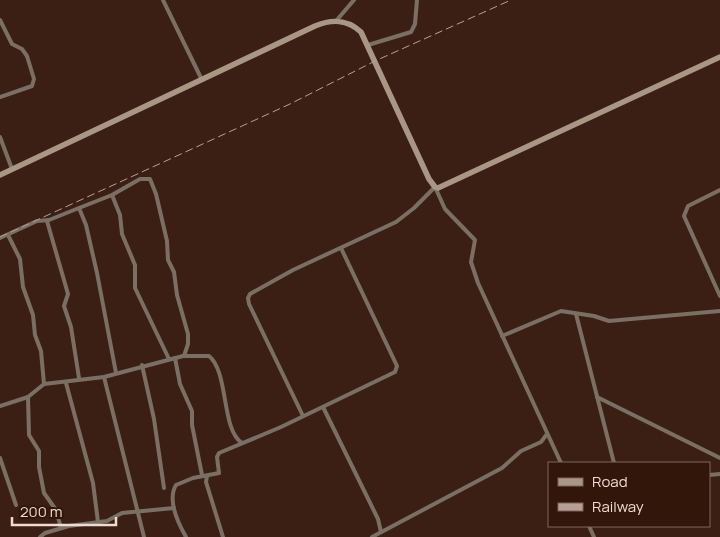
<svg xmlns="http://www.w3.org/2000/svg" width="720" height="537" font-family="Manrope,sans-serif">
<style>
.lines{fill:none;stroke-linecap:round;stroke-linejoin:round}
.street{stroke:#7a6f64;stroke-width:4}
.secondary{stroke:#a99785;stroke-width:5.5}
.rail{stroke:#b69f96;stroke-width:1;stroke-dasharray:8 4;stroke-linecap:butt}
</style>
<rect width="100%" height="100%" fill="#3c1f14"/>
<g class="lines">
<g class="street">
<path d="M163,0l39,80"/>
<path d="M0,20l12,24 10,5 5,7 7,23 -2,7 -32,11"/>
<path d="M336,21l18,-21"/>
<path d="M368,45l43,-13 4,-8 2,-24"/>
<path d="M0,137l12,32"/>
<path d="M720,190l-32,16 -4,10 36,80"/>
<path d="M112,195l8,20 2,19 13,31v23l34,71"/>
<path d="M79,208l33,-13 28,-16h10l6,15 11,47 1,19 6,12 3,23 11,39v10l-4,12"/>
<path d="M47,221l21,73 -4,12 7,21 8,51"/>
<path d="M0,238l37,-17 12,-1 30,-12 7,17 11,48 19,100"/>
<path d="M576,314l38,149"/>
<path d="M502,336l59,-25 33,5 15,5 111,-10"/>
<path d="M175,358l5,26 12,27v14l10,50"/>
<path d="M142,365l12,54 10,69"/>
<path d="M104,377l40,160"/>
<path d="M66,383l27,100 5,39"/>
<path d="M44,384l60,-7 79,-21h26c20,16 12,74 33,87"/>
<path d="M28,397l1,38 10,16v16l5,26 12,17 5,18"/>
<path d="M597,397l123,61"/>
<path d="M0,406l28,-9 16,-13 -3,-33 -6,-16 -2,-20 -10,-28 -3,-28 -12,-24"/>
<path d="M323,407l55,112 3,13"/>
<path d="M303,416l-54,-112 -1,-6 2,-4 43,-24 103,-48 18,-14 21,-21 10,22 30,31 -4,22 7,21 83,180"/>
<path d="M0,458l16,47"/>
<path d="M709,475l11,-1"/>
<path d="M207,476l-1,6 17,55"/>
<path d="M589,526l5,11"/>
<path d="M40,537l5,-4 24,-7 38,-5 15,-8 52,-5"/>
<path d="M186,537c-8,-14 -19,-37 -10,-52l17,-7 26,-5 -2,-16 2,-4 62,-26 114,-55 2,-6 -56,-118"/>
<path d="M372,537l130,-69 19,-17 20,-9 6,-8"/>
</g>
<path class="secondary" d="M0,175l315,-149c17,-7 32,-7 46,6l68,147 6,8 3,1 282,-131"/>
<path class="rail" d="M0,237l290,-133 85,-43 136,-61"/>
</g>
<rect x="548" y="462" width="162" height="65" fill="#32160a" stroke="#7e655a"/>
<rect x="558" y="478" width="25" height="8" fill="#a99785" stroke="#7e655a"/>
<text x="592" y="487" font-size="15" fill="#efdbd3">Road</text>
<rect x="558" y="503" width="25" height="8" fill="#b69f96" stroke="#7e655a"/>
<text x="592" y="512" font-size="15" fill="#efdbd3">Railway</text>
<path d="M12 517v8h104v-8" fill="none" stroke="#efdbd3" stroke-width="2.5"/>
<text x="20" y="517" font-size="15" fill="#efdbd3" stroke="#32160a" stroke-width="4" paint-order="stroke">200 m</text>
</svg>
